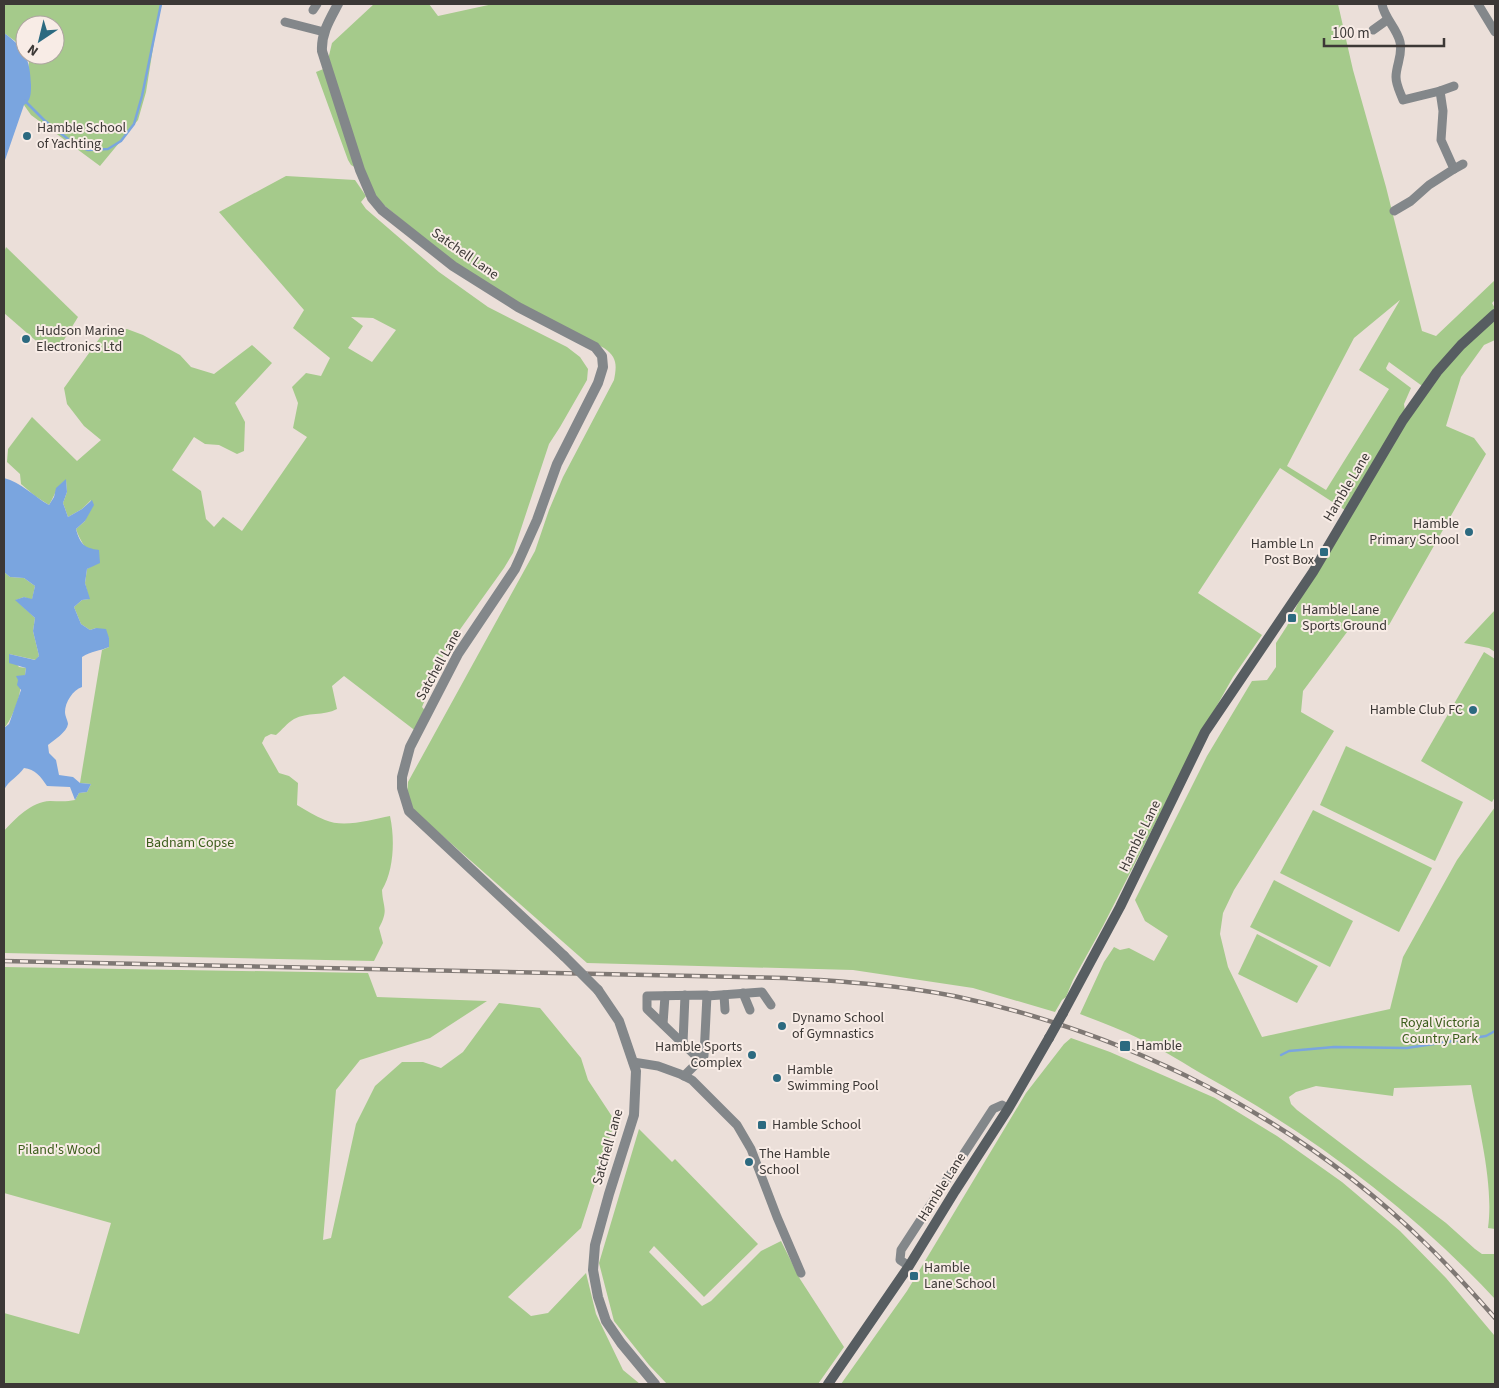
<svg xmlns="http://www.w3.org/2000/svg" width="1499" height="1388" font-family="'Source Sans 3',sans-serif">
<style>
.green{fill:#a5ca8b;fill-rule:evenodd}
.water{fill:#7aa5df}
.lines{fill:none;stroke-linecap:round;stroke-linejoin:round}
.stream{stroke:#7aa5df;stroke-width:2.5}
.minor{stroke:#83878a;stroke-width:9}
.tertiary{stroke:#83878a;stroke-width:10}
.secondary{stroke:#575d61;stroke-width:10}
.rail-casing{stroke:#7f7874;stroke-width:4.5}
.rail{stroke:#f8ece6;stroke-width:2.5;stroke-dasharray:8;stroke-linecap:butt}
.tertiary-bridge{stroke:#83878a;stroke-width:10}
.secondary-bridge{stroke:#575d61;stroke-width:10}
.poi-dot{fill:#2c6a80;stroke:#f8ece6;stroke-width:2}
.labels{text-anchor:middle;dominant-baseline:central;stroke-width:4;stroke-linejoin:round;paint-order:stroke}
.poi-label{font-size:14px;fill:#3c3836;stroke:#f8ece6;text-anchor:start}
.street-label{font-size:14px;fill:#3c3836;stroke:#f8ece6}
.park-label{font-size:14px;fill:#3b5d1b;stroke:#f8ece6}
</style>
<rect width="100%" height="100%" fill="#ebdfd9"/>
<g class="green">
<path d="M4,4h158l-5,19 -11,69 -8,28 -38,46 -69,-51 -7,-10 5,-43 -3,-7h29v-30h-30v28l-10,-12 -11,-8z"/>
<path d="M374,4h55l9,12 55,-12h845l15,66 33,117 36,144 14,5 59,-56v20l-3,3 3,5v32l-11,5 -23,32 -15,49 28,12 12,16 -97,171 -36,-1 -50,67 -2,21 33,19 -100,159 -11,23 -3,21 8,33 34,70 128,-28 13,-52 54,-97 38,-53v422l-7,-1c6,-43 -9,-99 -17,-143l-77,3 -1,8 -77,-10 -20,6 -7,5 2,7 6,6 149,113 29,26 7,5h13v45c-84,-90 -179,-161 -286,-221 -23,-13 -45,-28 -69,-39 -20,-10 -40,-17 -60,-25l24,-52 10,-15 6,3 9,-2 25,13 14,-25 -23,-15 -10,-21 72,-144 45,-75 15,-1 9,-13v-24l11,-17 26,-54 35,-60 -68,-44 -82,125 64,42 -29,42 -37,66 -93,183 -30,54 -7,17 -4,3 -7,12 -82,-24 -120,-18 -266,-7 -175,-154 -5,-15 1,-12 127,-231 14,-41 14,-33 51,-97c3,-15 3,-23 -10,-32l-83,-42 -68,-44 -74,-61 -19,-31 -9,-5 -3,-5 -32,-88 10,-4 6,-25zM1400,300l-41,70 30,19 -63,101 -39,-24 67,-128zM1389,362l36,26 -20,23 -1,-7 7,-16 -24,-18 -1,-2z"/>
<path d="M286,176l69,4 11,16 -5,6 5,7 73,63 49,35 79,40 13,10 8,12 -1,11 -27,47 -11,17 -36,109 -9,15 -58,81 -24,58 7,8 -12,17 -73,-56 -12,10 5,23c-13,7 -30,3 -43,10 -7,4 -12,11 -18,16l-5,-1 -6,3 -3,6 17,30 10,3 9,7 -1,22c9,5 18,11 28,15 18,8 46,0 65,-4 5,23 4,54 -8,74 1,19 7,19 -3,38l4,15 -9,18 -370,-8v-122c12,-13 27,-29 46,-30 9,0 16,1 25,-1l4,-7 8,-1 4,-8 -11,-1 22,-133 7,-3v-9l-13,-10 -6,2 -9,-6 -7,-17 8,-7 7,-1 -4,-16 2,-14 8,-5c-6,-12 -15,-22 -19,-35l9,-8 6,-21 -9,9 -14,8 -5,-14 4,-11 -1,-12c-11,8 -10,14 -17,25l-14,-9 -14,-12 -1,-10 -13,-12 1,-13 24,-32 45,44 24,-21 -17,-14 -17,-22 -3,-16 40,-56 23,-3 16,6 37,20 11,12 23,7 38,-29 20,18 -37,40 10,19 -1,29 -7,3 -18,-9 -14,-1 -11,-7 -22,33 29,21 5,28 8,8 9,-10 19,14 65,-94 -14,-9 5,-25 -6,-16 14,-14 15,3 9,-18 -37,-30 11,-18 -85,-98zM351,317l22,1 23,12 -24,32 -24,-14 15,-22z"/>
<path d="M6,247l72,70 -19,31 -9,5 -46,-40v-60z"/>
<path d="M4,572l6,5 14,1 11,8 -3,14 -8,-3 -8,3 19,18 -2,13 6,25 -3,4 -27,-6 10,13 7,1 -1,7 -7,5c1,3 2,5 2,8 1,9 -10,35 -16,40z"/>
<path d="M1495,610v42l-6,-4 -25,-5z"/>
<path d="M1484,652l11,7v138l-3,5 -71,-41z"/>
<path d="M1346,746l117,56 -28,59 -115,-56z"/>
<path d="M1313,810l119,58 -33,64 -119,-59z"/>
<path d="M1274,880l79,41 -23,46 -80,-40z"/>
<path d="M1257,934l61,32 -21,37 -59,-29z"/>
<path d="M4,967l364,6 9,24 110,4 -57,37 -70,22 -24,30 -13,150 8,-2 25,-114 19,-38 27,-24h21l18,6 22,-16 36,-49 41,5 41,50 7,22 27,41 -34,107 -73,69 23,19 17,-3 38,-40 10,41 27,56 17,14h-636v-71l75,21 32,-111 -107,-30z"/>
<path d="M1071,1038l39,14 105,46 62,38 65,46 58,49 46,47 48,57 1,49h-654l66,-93 119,-198 38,-49z"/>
<path d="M639,1129l33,33 3,-3 83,85 -54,53 -50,-51 -5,6 53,54 9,-5 50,-50 20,-10 19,38 44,68 -26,37h-151l-18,-19 -35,-44 -15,-58z"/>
</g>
<g class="water">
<path d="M4,33c21,15 26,26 27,52 0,8 0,16 -7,20l-20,58z"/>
<path d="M4,478c17,4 29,18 45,27l5,-8 2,-9 10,-9 1,13 -4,11 5,14 14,-8 10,-9 2,5 -9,16 -9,8c4,15 8,19 23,21l1,13 -13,6 -2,14 5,16 -8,1 -8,7 7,17 9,6 6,-2 10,1 3,9v9c-9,4 -18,4 -27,10v30c-9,3 -17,15 -17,25 0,4 3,9 3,12 -1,8 -14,16 -20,21l1,8 7,7 3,15 14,2 7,6 11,1 -4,8 -8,1 -4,7 -5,-13 -23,-1c-6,-9 -12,-17 -23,-18 -6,9 -15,12 -20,22v-62l5,-4 12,-34 -4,-5 1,-5 -2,-4 9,-1 1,-7 -17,-5v-9l26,6 4,-4 -6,-25 2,-13 -20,-18 9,-3 8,2 3,-13 -11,-8 -14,-1 -6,-5z"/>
</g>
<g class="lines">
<g class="stream">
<path d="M25,101l19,19 29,23 15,7 20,-1 13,-8 13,-17 8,-28 19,-92"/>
<path d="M1281,1055l8,-4 45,-4 73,1 79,-12 9,-5"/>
</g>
<g class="minor">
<path d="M1382,4c2,14 15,24 18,38 3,13 -4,23 -4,35 0,8 4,15 7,23l37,-9 3,20 -2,29 13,29 -25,16 -18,16 -17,10"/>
<path d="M1478,4l17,28"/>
<path d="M313,10l4,-6"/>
<path d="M285,22l39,10"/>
<path d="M1373,30l14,-10"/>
<path d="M1440,91l14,-5"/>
<path d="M1454,169l9,-5"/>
<path d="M743,993l7,17"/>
<path d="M724,995l1,15"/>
<path d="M707,996l55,-4 9,13"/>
<path d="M663,1024l2,-28"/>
<path d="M683,1043l2,-48"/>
<path d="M633,1062l25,4 22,8 12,6 45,45 14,24 26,68 24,56"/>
<path d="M684,1076l20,-20 3,-61 -60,1v13l53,51"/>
<path d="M909,1266l-9,-6 1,-10 92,-141 9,-4 6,4"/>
</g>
<g class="tertiary">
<path d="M338,4c-8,15 -17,29 -16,47l38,119 12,28 10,12 71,56 65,41 77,40 7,9 1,11 -5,16 -41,81 -20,56 -22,49 -57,85 -48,93 -8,30v11l7,23 155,145"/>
<path d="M598,990l21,31 17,50 -2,44 -25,79 -14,51 -2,25 5,27 8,24 15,22 34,41"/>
</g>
<g class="secondary">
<path d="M1063,1013l57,-106 85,-175 108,-160 90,-152 34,-48 24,-27 34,-31"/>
<path d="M828,1384l81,-118 46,-75 53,-82 41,-71"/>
</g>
<defs>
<path id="rail" d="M4,961l780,17c57,3 114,7 170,18 175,37 344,122 472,248 24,23 47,49 69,74"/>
</defs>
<use href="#rail" class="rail-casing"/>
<use href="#rail" class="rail"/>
<path class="tertiary-bridge" d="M564,956l34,34"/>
<path class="secondary-bridge" d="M1049,1038l14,-25"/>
</g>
<g class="poi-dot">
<circle cx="27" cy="136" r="5"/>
<circle cx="26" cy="339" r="5"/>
<circle cx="1469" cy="532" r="5"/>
<rect x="1319" y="547" width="10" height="10" rx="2.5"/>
<rect x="1287" y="613" width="10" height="10" rx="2.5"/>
<circle cx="1473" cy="710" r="5"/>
<circle cx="782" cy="1026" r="5"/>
<rect x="1119" y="1040" width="12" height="12" rx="2.5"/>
<circle cx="752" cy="1055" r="5"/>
<circle cx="777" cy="1078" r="5"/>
<rect x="757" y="1120" width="10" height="10" rx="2.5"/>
<circle cx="749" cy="1162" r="5"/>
<rect x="909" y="1271" width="10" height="10" rx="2.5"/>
</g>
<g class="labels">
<g class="poi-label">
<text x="37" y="128">Hamble School<tspan x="37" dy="16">of Yachting</tspan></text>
<text x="36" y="331">Hudson Marine<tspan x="36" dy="16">Electronics Ltd</tspan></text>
<text x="1459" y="524" text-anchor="end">Hamble<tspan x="1459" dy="16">Primary School</tspan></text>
<text x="1314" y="544" text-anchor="end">Hamble Ln<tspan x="1314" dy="16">Post Box</tspan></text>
<text x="1302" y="610">Hamble Lane<tspan x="1302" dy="16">Sports Ground</tspan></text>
<text x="1463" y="710" text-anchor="end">Hamble Club FC</text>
<text x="792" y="1018">Dynamo School<tspan x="792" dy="16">of Gymnastics</tspan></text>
<text x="1136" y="1046">Hamble</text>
<text x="742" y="1047" text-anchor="end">Hamble Sports<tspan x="742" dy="16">Complex</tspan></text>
<text x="787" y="1070">Hamble<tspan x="787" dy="16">Swimming Pool</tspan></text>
<text x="772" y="1125">Hamble School</text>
<text x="759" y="1154">The Hamble<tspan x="759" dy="16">School</tspan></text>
<text x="924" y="1268">Hamble<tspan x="924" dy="16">Lane School</tspan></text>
</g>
<g class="street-label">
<text transform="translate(465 254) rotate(35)">Satchell Lane</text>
<text transform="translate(1347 487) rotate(-59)">Hamble Lane</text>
<text transform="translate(439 665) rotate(-61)">Satchell Lane</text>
<text transform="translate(1140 836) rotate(-64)">Hamble Lane</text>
<text transform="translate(608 1147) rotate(-74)">Satchell Lane</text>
<text transform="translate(942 1187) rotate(-58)">Hamble Lane</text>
</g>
<g class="park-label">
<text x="190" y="843">Badnam Copse</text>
<text x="1440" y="1023">Royal Victoria<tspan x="1440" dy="16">Country Park</tspan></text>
<text x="59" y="1150">Piland's Wood</text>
</g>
</g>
<rect width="1499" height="1388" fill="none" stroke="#3c3836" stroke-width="10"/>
<g transform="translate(40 40) rotate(215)"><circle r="24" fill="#f8ece6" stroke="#ada4a0"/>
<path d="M0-4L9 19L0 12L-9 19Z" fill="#2c6a80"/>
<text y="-8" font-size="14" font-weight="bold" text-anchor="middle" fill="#3c3836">N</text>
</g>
<path d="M1324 38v8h120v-8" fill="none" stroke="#3c3836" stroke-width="2.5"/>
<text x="1332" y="38" font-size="15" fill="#3c3836" stroke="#f8ece6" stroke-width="4" paint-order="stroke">100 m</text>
</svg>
